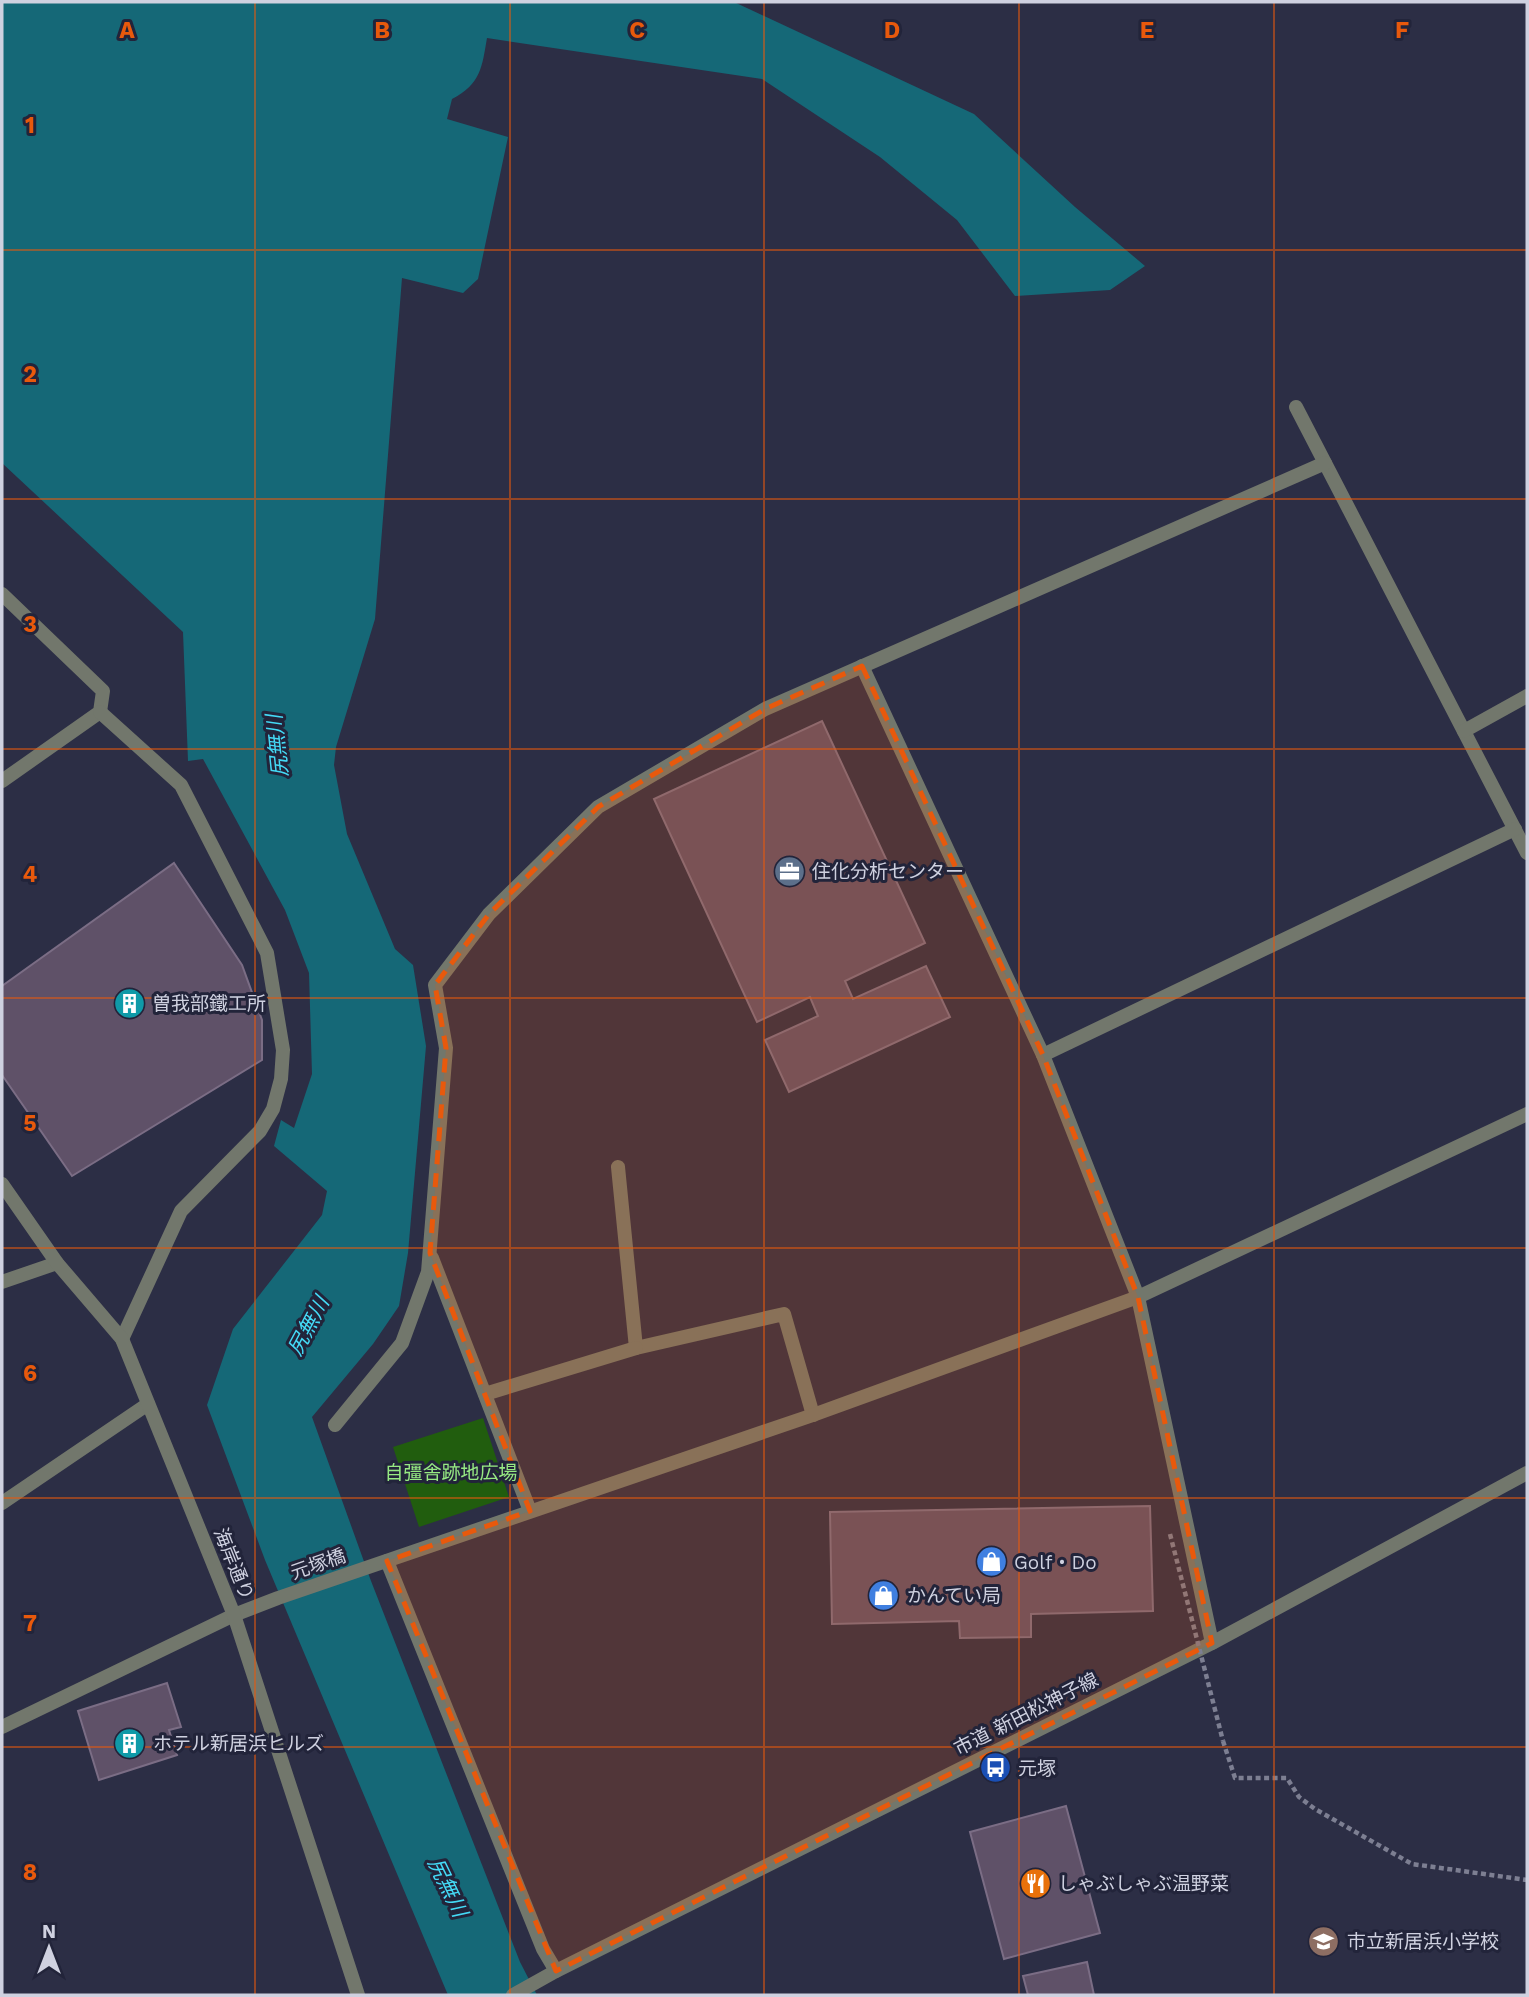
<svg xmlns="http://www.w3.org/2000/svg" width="1529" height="1997" font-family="'Work Sans','Noto Sans JP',sans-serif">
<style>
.green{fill:#215d0e}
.water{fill:#156877}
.building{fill:#5f5168;stroke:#7b6d85;stroke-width:2}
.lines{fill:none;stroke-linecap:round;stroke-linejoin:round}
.path{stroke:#7d7f92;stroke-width:4.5;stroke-dasharray:5 3.5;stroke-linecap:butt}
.minor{stroke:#72776c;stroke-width:14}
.tertiary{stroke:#72776c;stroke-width:14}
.path-bridge{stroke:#7d7f92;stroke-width:4.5;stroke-dasharray:5 3.5;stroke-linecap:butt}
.marked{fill:#e8590c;fill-opacity:0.2;stroke:#e8590c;stroke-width:5;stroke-dasharray:14 9;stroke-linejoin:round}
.grid{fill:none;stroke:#e8590c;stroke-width:2;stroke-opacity:0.55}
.labels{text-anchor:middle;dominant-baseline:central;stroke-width:6;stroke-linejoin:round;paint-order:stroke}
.poi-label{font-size:19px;fill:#cfd1e0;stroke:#22243a;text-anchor:start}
.park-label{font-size:19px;fill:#97ea83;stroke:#22243a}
.street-label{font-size:19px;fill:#cfd1e0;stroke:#22243a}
.water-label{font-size:21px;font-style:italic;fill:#44daf6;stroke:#22243a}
.grid-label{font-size:23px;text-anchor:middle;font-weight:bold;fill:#e8590c;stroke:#22243a;stroke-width:6;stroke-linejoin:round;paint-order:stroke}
</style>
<rect width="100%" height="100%" fill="#2c2e45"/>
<path class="green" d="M483,1418l26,79 -90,30 -26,-80z"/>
<path class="water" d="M2,2h732l240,112 101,93 70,59 -35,24 -95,6 -58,-76 -77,-63 -118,-78 -275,-41c-5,29 -6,46 -35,61l-5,20 61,18 -30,142 -15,14 -61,-15 -27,341 -39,128 -2,18 13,69 48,115 18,16 13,81 -18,207 -9,53 -26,38 -61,73 59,164 149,381 17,33h-89l-183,-435 -58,-155 26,-76 89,-114 5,-24 -53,-45 7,-26 13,8 18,-54 -3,-101 -24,-63 -82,-151 -15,2 -5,-129 -181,-169z"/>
<g class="building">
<path d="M822,721l103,222 -80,38 8,18 73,-33 24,51 -161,75 -24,-52 53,-24 -8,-19 -53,25 -103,-223z"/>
<path d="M174,863l68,102 20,55v40l-190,116 -70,-101v-89z"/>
<path d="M1150,1506l3,105 -122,3v23l-71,1 -1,-17 -127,3 -2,-112z"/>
<path d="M167,1683l14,44 -12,3 8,25 -78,25 -21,-69z"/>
<path d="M1066,1806l34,127 -96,26 -34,-127z"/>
<path d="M1087,1962l7,33h-66l-5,-19z"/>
</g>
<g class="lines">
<path class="path" d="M1223,1741l12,37h52l12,19 16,12 97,55 115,16"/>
<g class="minor">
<path d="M1296,407l231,446"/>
<path d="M2,594l101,97 -3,21 -98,69"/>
<path d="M862,666l181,389 95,242 74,346"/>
<path d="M100,712l81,73 86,168 16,97 -2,29 -8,30 -13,22 -79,80 -59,128"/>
<path d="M1464,731l63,-35"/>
<path d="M1043,1055l472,-226"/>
<path d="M618,1167l18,181 148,-34 29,101"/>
<path d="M432,1258l98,253"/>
<path d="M2,1282l55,-19"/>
<path d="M485,1394l151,-46"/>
<path d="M335,1425l67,-82 26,-71 18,-224 -11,-63 54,-71 109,-107 167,-98 560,-246"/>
<path d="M2,1503l146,-99"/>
<path d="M387,1561l156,388 13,22"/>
<path d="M2,1727l232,-112 44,-17 535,-183 325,-118 389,-183"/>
</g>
<g class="tertiary">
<path d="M2,1184l55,79 65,76 112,276 124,380"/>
<path d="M513,1995l43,-24 656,-328 315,-170"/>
</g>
<path class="path-bridge" d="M1170,1534l53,207"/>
</g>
<path class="marked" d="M862,666l181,389 95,242 74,346 -656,328 -169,-410 143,-50 -100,-258 16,-205 -11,-63 54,-71 109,-107 167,-98z"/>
<path class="grid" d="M255,2v1993M510,2v1993M764,2v1993M1019,2v1993M1274,2v1993M2,250h1525M2,499h1525M2,749h1525M2,998h1525M2,1248h1525M2,1498h1525M2,1747h1525"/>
<defs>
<symbol id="office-disc" viewBox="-11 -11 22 22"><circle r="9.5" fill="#5c6f8a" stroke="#22243a"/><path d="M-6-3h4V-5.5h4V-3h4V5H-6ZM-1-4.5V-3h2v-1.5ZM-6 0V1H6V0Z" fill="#fff"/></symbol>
<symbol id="building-disc" viewBox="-11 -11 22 22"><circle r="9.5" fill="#0f9aa8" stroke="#22243a"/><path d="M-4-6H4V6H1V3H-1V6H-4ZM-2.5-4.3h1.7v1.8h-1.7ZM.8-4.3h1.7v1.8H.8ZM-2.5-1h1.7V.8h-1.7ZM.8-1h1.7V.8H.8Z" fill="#fff"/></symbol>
<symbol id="shop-disc" viewBox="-11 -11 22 22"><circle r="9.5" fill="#3f7fe0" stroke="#22243a"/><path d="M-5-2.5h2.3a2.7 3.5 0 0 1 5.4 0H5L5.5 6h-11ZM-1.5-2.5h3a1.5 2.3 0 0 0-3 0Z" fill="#fff"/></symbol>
<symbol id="bus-disc" viewBox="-11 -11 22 22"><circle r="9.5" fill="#1a4fb4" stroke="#22243a"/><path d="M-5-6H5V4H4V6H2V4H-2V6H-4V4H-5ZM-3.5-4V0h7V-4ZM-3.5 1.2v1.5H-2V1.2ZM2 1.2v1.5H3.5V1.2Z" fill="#fff"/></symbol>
<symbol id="restaurant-disc" viewBox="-11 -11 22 22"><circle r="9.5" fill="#e8710a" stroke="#22243a"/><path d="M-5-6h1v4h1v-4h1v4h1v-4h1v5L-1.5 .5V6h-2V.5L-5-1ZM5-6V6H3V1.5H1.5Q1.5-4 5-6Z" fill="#fff"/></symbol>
<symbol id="school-disc" viewBox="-11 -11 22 22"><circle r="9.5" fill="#8d6e63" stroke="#22243a"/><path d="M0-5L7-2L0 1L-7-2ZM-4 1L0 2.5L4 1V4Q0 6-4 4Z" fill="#fff"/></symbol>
</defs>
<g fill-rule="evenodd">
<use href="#office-disc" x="772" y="854" width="35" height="35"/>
<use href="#building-disc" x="112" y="986" width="35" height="35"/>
<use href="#shop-disc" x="974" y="1544" width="35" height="35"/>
<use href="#shop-disc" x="866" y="1578" width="35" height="35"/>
<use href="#building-disc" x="112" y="1726" width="35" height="35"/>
<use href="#bus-disc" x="978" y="1750" width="35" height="35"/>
<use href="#restaurant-disc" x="1018" y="1866" width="35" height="35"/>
<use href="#school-disc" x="1306" y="1924" width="35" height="35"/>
</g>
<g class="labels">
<g class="poi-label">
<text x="812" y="871">住化分析センター</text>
<text x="152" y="1003">曽我部鐵工所</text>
<text x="1014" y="1562">Golf・Do</text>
<text x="907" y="1595">かんてい局</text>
<text x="153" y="1743">ホテル新居浜ヒルズ</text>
<text x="1018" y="1768">元塚</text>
<text x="1058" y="1883">しゃぶしゃぶ温野菜</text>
<text x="1347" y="1941">市立新居浜小学校</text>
</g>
<g class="park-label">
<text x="451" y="1472">自彊舎跡地広場</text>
</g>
<g class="street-label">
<text transform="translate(234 1564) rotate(68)">海岸通り</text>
<text transform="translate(318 1564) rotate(-19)">元塚橋</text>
<text transform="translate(1026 1714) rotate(-27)">市道 新田松神子線</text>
</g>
<g class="water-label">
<text transform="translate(277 746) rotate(-96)">尻無川</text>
<text transform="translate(308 1326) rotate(-62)">尻無川</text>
<text transform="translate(448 1887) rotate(64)">尻無川</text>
</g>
</g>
<g class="grid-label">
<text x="127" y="38">A</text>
<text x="382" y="38">B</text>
<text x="637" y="38">C</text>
<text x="892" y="38">D</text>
<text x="1147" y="38">E</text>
<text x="1402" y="38">F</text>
<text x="30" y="133">1</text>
<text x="30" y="382">2</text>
<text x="30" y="632">3</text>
<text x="30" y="882">4</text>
<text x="30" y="1131">5</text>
<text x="30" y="1381">6</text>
<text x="30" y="1631">7</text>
<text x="30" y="1880">8</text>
</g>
<rect width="1529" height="1997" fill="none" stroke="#cfd1e0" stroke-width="7"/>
<g transform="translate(49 1948)" stroke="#22243a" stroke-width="5" paint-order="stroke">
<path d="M0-5L12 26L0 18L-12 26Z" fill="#cfd1e0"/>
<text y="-10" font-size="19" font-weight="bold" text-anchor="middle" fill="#cfd1e0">N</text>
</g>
</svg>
